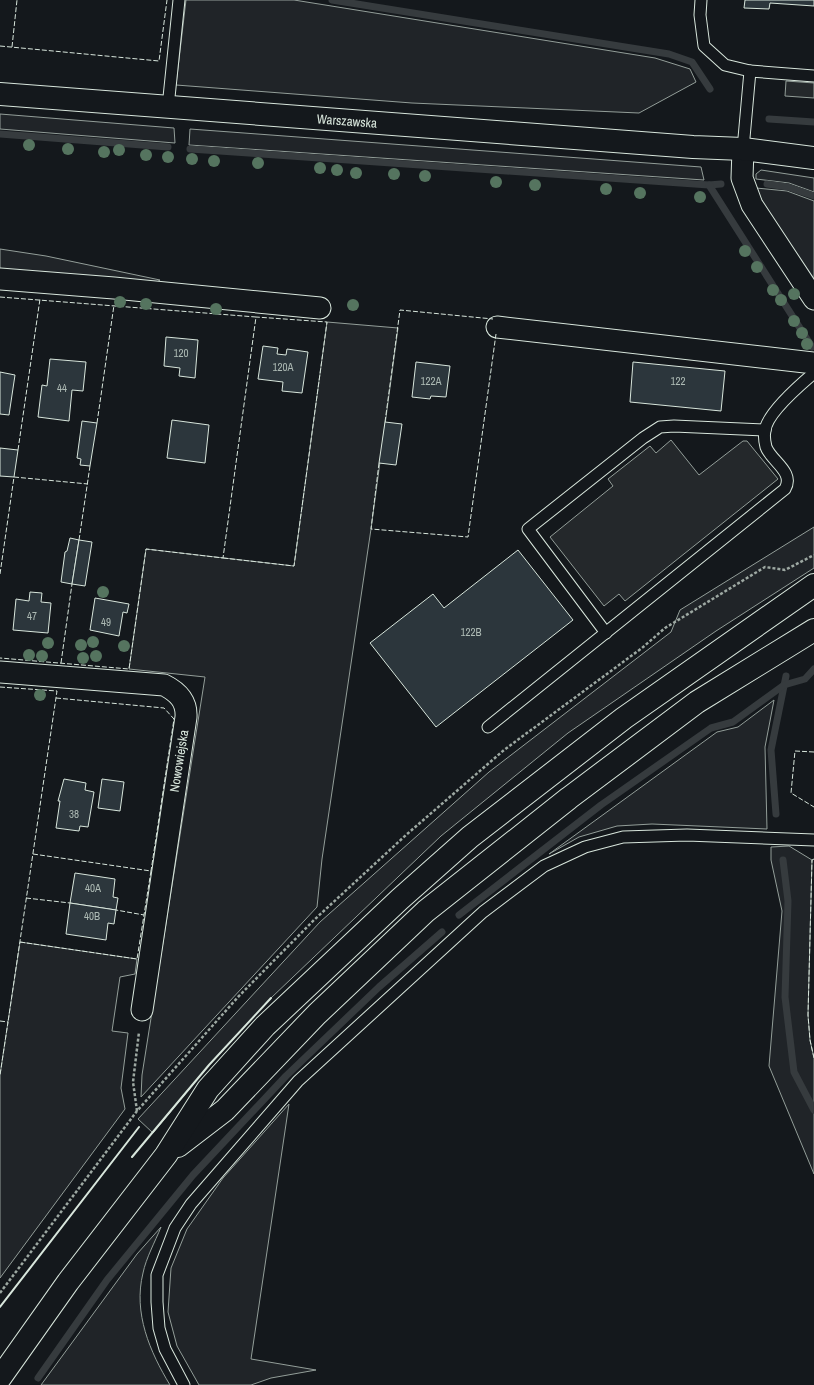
<svg xmlns="http://www.w3.org/2000/svg" width="814" height="1385" font-family="'Archivo Narrow',sans-serif">
<style>
.green{fill:#202428;stroke:#939e99}
.parking{fill:#24282b;stroke:#939e99}
.lines{fill:none;stroke-linecap:round;stroke-linejoin:round}
.stream{stroke:#363b3e;stroke-width:7}
.building{fill:#2c363c;stroke:#d8e6dc}
.lane-casing{stroke:#d8e6dc;stroke-width:13}
.street-casing{stroke:#d8e6dc;stroke-width:23}
.secondary-casing{stroke:#d8e6dc;stroke-width:24}
.primary-casing{stroke:#d8e6dc;stroke-width:24}
.path{stroke:#9da8a2;stroke-width:2.5;stroke-dasharray:3 2;stroke-linecap:butt}
.lane{stroke:#14181c;stroke-width:11}
.street{stroke:#14181c;stroke-width:21}
.secondary{stroke:#14181c;stroke-width:22}
.primary{stroke:#14181c;stroke-width:22}
.fence{stroke:#d8e6dc;stroke-width:1;stroke-dasharray:5 2;stroke-linecap:butt}
.wall{stroke:#d8e6dc;stroke-width:2}
.tree{fill:#55745f}
.labels{text-anchor:middle;dominant-baseline:central;stroke-width:3;stroke-linejoin:round;paint-order:stroke}
.number-label{font-size:11px;fill:#adbab4}
.street-label{font-size:13px;fill:#d8e6dc;stroke:#14181c}
</style>
<rect width="100%" height="100%" fill="#14181c"/>
<g class="green">
<path d="M186,0h108l361,58 35,11 6,13 -57,31 -227,-10 -236,-18z"/>
<path d="M0,114l174,14 1,15 -175,-14z"/>
<path d="M190,129l511,38 3,13 -515,-35z"/>
<path d="M761,170l53,8v14l-25,-9 -33,-4v-5z"/>
<path d="M756,188l31,3 27,10v88l-49,-82z"/>
<path d="M0,249l46,7 114,24 -6,4 -154,-14z"/>
<path d="M327,322l71,6 -27,201 -49,330 -5,48 -176,190 1,-22 63,-398 -76,-8 17,-120 148,17z"/>
<path d="M814,527v41l-98,63 -148,102 -127,103 -170,162 -62,67 -56,68 -15,-14 182,-197 169,-150 182,-140 9,-22z"/>
<path d="M774,700l-9,47 2,82 -115,-5 -35,2 -38,11 -30,17 168,-122 21,-5z"/>
<path d="M789,846l23,14 -4,155 2,25 4,18v116l-45,-108 13,-155 -11,-51v-13z"/>
<path d="M20,942l117,17 -2,15 -15,3 -8,54 16,2 -7,55 4,21 -125,169v-203z"/>
<path d="M289,1104l-38,255 65,11 -45,8 -20,7h-52l-22,-39 -9,-34 3,-44 16,-39 36,-51z"/>
<path d="M161,1227c-6,15 -15,31 -18,46 -10,40 7,79 27,112h-129l96,-131z"/>
</g>
<g class="parking">
<path d="M786,81l28,2v15l-29,-2z"/>
<path d="M671,440l28,35 44,-34h4l31,38 -153,122 -6,-7 -15,12 -54,-69 63,-51 -5,-7 42,-33 6,7z"/>
</g>
<g class="lines">
<g class="stream">
<path d="M332,0l337,54 23,8 18,27"/>
<path d="M769,119l45,3"/>
<path d="M0,134l168,13"/>
<path d="M190,149l519,36 12,-1"/>
<path d="M767,184l21,3 26,9"/>
<path d="M709,185l103,162"/>
<path d="M776,814l-5,-64 15,-74"/>
<path d="M783,860l5,41 -3,96 9,75 20,38"/>
<path d="M459,915l142,-110 110,-77 22,-6 51,-37 21,-6 9,-10"/>
<path d="M38,1378l69,-98 86,-105 93,-99 93,-89 63,-55"/>
</g>
</g>
<g class="building">
<path d="M745,0h69v6l-44,-3 -1,6 -25,-1z"/>
<path d="M166,337l32,3 -3,38 -16,-2 1,-8 -16,-2z"/>
<path d="M263,346l15,2 -1,6 9,1 1,-6 21,3 -6,41 -20,-2 1,-9 -25,-3z"/>
<path d="M50,359l36,3 -3,29 -11,-1 -3,31 -31,-4 4,-32 5,1z"/>
<path d="M416,362l34,4 -4,31 -15,-1 -1,3 -18,-2z"/>
<path d="M633,362l92,9 -4,40 -91,-9z"/>
<path d="M0,372l15,3 -6,40 -9,-1z"/>
<path d="M172,420l37,5 -4,38 -38,-5z"/>
<path d="M82,421l15,2 -7,43 -10,-1 1,-6 -4,-1z"/>
<path d="M385,422l17,2 -6,41 -17,-2z"/>
<path d="M0,448l18,2 -4,27 -14,-1z"/>
<path d="M70,538l9,2 -7,44 -11,-2 4,-30 2,-1z"/>
<path d="M79,540l13,2 -7,44 -13,-2z"/>
<path d="M518,550l55,70 -137,107 -66,-84 63,-49 11,14z"/>
<path d="M30,592l12,1 -1,9 10,1 -3,30 -35,-3 3,-31 13,2z"/>
<path d="M95,598l34,6 -2,9 -4,-1 -4,24 -29,-6z"/>
<path d="M64,779l22,4 -1,7 9,2 -6,35 -8,-1 -1,5 -23,-3 4,-27h-2z"/>
<path d="M102,779l22,3 -4,29 -22,-3z"/>
<path d="M75,873l40,6 -2,18 5,1 -2,12 -46,-7z"/>
<path d="M70,903l46,7 -2,14 -6,-1 -2,17 -40,-6z"/>
</g>
<g class="lines">
<defs>
<g id="lane">
<path d="M701,0l-1,15 4,31 21,19 25,6 64,5"/>
<path d="M168,107l11,-107"/>
<path d="M743,149l7,-78"/>
<path d="M606,633l-78,-104 115,-91 17,-11 14,-1 91,4"/>
<path d="M488,727l297,-238c10,-17 -14,-28 -19,-42 -1,-4 -2,-12 -1,-16 1,-17 36,-47 49,-58"/>
<path d="M184,1385l-19,-36 -6,-21 -2,-26v-27l18,-47 16,-24 107,-123 185,-169 61,-46 41,-19 38,-10 64,-2 127,5"/>
</g>
<g id="street">
<path d="M743,149l-1,29 10,27 62,94"/>
<path d="M0,279l114,9 206,20"/>
<path d="M497,327l317,36"/>
<path d="M0,672l164,13c14,7 23,16 22,32l-44,293"/>
</g>
<g id="secondary">
<path id="s1" d="M0,94l693,53 50,2 71,9"/>
</g>
<g id="primary">
<path d="M178,1146l47,-36 92,-96 109,-103 143,-113 128,-96 117,-72"/>
<path d="M0,1378l68,-96 98,-127 42,-66 57,-63 135,-127 70,-62 154,-119 190,-133"/>
</g>
</defs>
<use href="#lane" class="lane-casing"/>
<use href="#street" class="street-casing"/>
<use href="#secondary" class="secondary-casing"/>
<use href="#primary" class="primary-casing"/>
<g class="path">
<path d="M137,1111l-4,-29 6,-50"/>
<path d="M0,1293l137,-182 101,-114 76,-77 92,-85 98,-85 138,-102 23,-20 100,-61 20,3 29,-15"/>
</g>
<use href="#lane" class="lane"/>
<use href="#street" class="street"/>
<use href="#secondary" class="secondary"/>
<use href="#primary" class="primary"/>
<g class="fence">
<path d="M0,46l159,15 8,-61"/>
<path d="M12,47l5,-47"/>
<path d="M0,297l256,20 -33,241 -77,-9 -17,120 -129,-11"/>
<path d="M385,422l15,-112 93,9"/>
<path d="M97,423l17,-118"/>
<path d="M18,450l22,-151"/>
<path d="M379,463l-8,66 97,8 28,-203"/>
<path d="M79,540l11,-74"/>
<path d="M223,558l71,8 33,-244 -71,-5"/>
<path d="M0,574l14,-97 74,7"/>
<path d="M61,663l11,-79"/>
<path d="M0,687l57,4 -49,331"/>
<path d="M56,698l108,10 10,11 -23,152"/>
<path d="M814,752l-19,-1 -4,42 23,14"/>
<path d="M33,854l118,17 -7,44"/>
<path d="M814,859l-2,1 -4,155 2,25 4,18"/>
<path d="M26,898l44,5"/>
<path d="M20,942l117,17 7,-44 -28,-5"/>
<path d="M0,1021l8,1 -8,53"/>
</g>
<g class="wall">
<path d="M132,1157l77,-92 62,-67"/>
<path d="M0,1307l139,-180"/>
</g>
</g>
<g class="tree">
<circle cx="29" cy="145" r="6"/>
<circle cx="68" cy="149" r="6"/>
<circle cx="119" cy="150" r="6"/>
<circle cx="104" cy="152" r="6"/>
<circle cx="146" cy="155" r="6"/>
<circle cx="168" cy="157" r="6"/>
<circle cx="192" cy="159" r="6"/>
<circle cx="214" cy="161" r="6"/>
<circle cx="258" cy="163" r="6"/>
<circle cx="320" cy="168" r="6"/>
<circle cx="337" cy="170" r="6"/>
<circle cx="356" cy="173" r="6"/>
<circle cx="394" cy="174" r="6"/>
<circle cx="425" cy="176" r="6"/>
<circle cx="496" cy="182" r="6"/>
<circle cx="535" cy="185" r="6"/>
<circle cx="606" cy="189" r="6"/>
<circle cx="640" cy="193" r="6"/>
<circle cx="700" cy="197" r="6"/>
<circle cx="745" cy="251" r="6"/>
<circle cx="757" cy="267" r="6"/>
<circle cx="773" cy="290" r="6"/>
<circle cx="794" cy="294" r="6"/>
<circle cx="781" cy="300" r="6"/>
<circle cx="120" cy="302" r="6"/>
<circle cx="146" cy="304" r="6"/>
<circle cx="353" cy="305" r="6"/>
<circle cx="216" cy="309" r="6"/>
<circle cx="794" cy="321" r="6"/>
<circle cx="802" cy="333" r="6"/>
<circle cx="807" cy="344" r="6"/>
<circle cx="103" cy="592" r="6"/>
<circle cx="93" cy="642" r="6"/>
<circle cx="48" cy="643" r="6"/>
<circle cx="81" cy="645" r="6"/>
<circle cx="124" cy="646" r="6"/>
<circle cx="29" cy="655" r="6"/>
<circle cx="42" cy="656" r="6"/>
<circle cx="96" cy="656" r="6"/>
<circle cx="83" cy="658" r="6"/>
<circle cx="40" cy="695" r="6"/>
</g>
<g class="labels">
<g class="number-label">
<text x="181" y="353">120</text>
<text x="283" y="367">120A</text>
<text x="431" y="381">122A</text>
<text x="678" y="381">122</text>
<text x="62" y="388">44</text>
<text x="32" y="616">47</text>
<text x="106" y="622">49</text>
<text x="471" y="632">122B</text>
<text x="74" y="814">38</text>
<text x="93" y="888">40A</text>
<text x="92" y="916">40B</text>
</g>
<g class="street-label">
<text stroke="none"><textPath href="#s1" startOffset="348">Warszawska</textPath></text>
<text transform="translate(179 761) rotate(-81)">Nowowiejska</text>
</g>
</g>
</svg>
